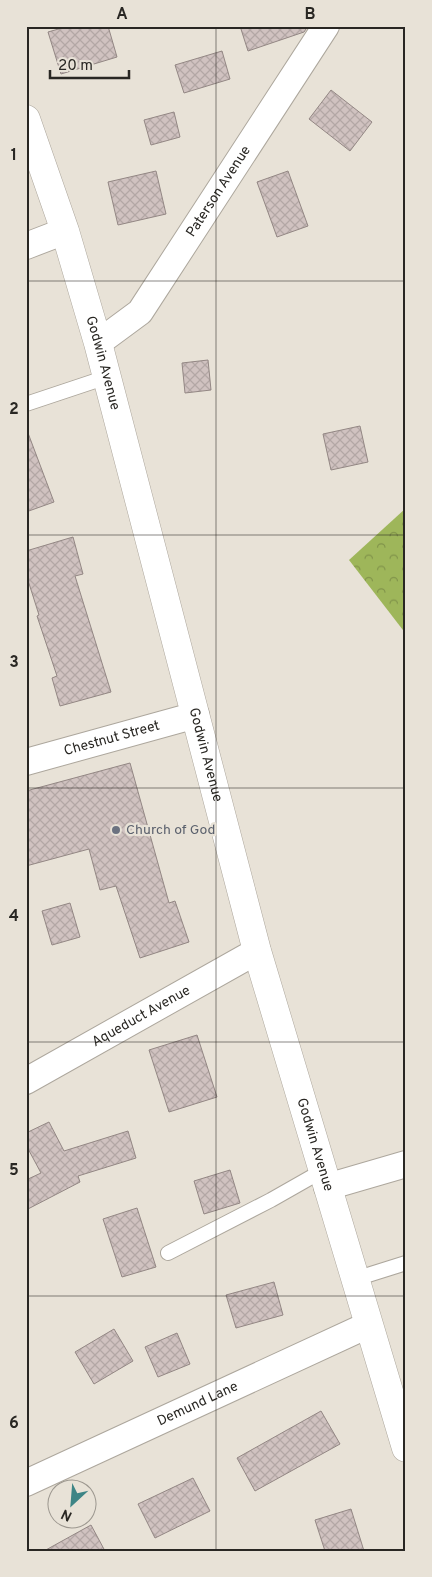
<svg xmlns="http://www.w3.org/2000/svg" width="432" height="1577" font-family="Overpass,sans-serif">
<style>
.forest{fill:url(#forest-crowns)}
.building{fill:url(#building-cross-hatch);stroke:#938784}
.lines{fill:none;stroke-linecap:round;stroke-linejoin:round}
.service-casing{stroke:#ada79d;stroke-width:16}
.minor-casing{stroke:#ada79d;stroke-width:28}
.primary-casing{stroke:#ada79d;stroke-width:29}
.service{stroke:#fff;stroke-width:14}
.minor{stroke:#fff;stroke-width:26}
.primary{stroke:#fff;stroke-width:28}
.grid{fill:none;stroke:#292723;stroke-width:1;stroke-opacity:0.55}
.worship-dot{fill:#6b7280;stroke:#e8e2d7;stroke-width:2}
.labels{text-anchor:middle;dominant-baseline:central;stroke-width:4.5;stroke-linejoin:round;paint-order:stroke}
.street-label{font-size:14px;fill:#292723;stroke:#e8e2d7}
.worship-label{font-size:14px;fill:#5b616d;stroke:#e8e2d7;text-anchor:start}
.neatline{fill:none;stroke:#292723;stroke-width:2}
.grid-label{font-size:16px;text-anchor:middle;font-weight:bold;fill:#292723}
</style>
<defs>
<pattern id="forest-crowns" width="20" height="18" patternUnits="userSpaceOnUse" patternTransform="scale(1.25)"><rect width="20" height="18" fill="#9eb65a"/><path d="M2 6a3 3 0 1 1 6 0M12 15a3 3 0 1 1 6 0" fill="none" stroke="#81944a"/></pattern>
<pattern id="building-cross-hatch" width="8" height="8" patternUnits="userSpaceOnUse" patternTransform="scale(1.25)"><rect width="8" height="8" fill="#d0c2c0"/><path d="M0 0l8 8M0 8l8-8" fill="none" stroke="#b3a7a5"/></pattern>
</defs>
<rect width="100%" height="100%" fill="#e8e2d7"/>
<path class="forest" d="M406,508v126l-57,-74z"/>
<g class="building">
<path d="M69,26h39l9,31 -56,17 -13,-42z"/>
<path d="M240,26h68l-4,6 -56,19z"/>
<path d="M222,51l8,28 -46,14 -9,-28z"/>
<path d="M331,90l41,32 -22,29 -41,-32z"/>
<path d="M174,112l6,25 -29,8 -7,-25z"/>
<path d="M156,171l10,43 -48,11 -10,-43z"/>
<path d="M288,171l20,55 -31,11 -20,-55z"/>
<path d="M208,360l3,30 -26,3 -3,-30z"/>
<path d="M360,426l8,36 -37,8 -8,-36z"/>
<path d="M26,433h2l26,69 -28,10z"/>
<path d="M73,537l10,37 -8,2 36,116 -51,14 -8,-28 5,-2 -20,-60 2,-1 -13,-41v-23z"/>
<path d="M130,763l39,140 6,-2 14,41 -49,16 -24,-72 -16,4 -11,-41 -63,17v-75z"/>
<path d="M70,903l10,34 -28,8 -10,-34z"/>
<path d="M197,1035l20,62 -48,15 -20,-62z"/>
<path d="M49,1122l15,29 64,-20 8,27 -58,18 2,6 -54,28v-30l15,-7 -15,-28v-12z"/>
<path d="M230,1170l10,33 -36,11 -10,-33z"/>
<path d="M137,1208l19,59 -34,10 -19,-58z"/>
<path d="M274,1282l9,33 -47,13 -10,-33z"/>
<path d="M114,1329l19,32 -39,23 -19,-32z"/>
<path d="M177,1333l13,31 -32,13 -13,-30z"/>
<path d="M321,1411l19,33 -85,47 -18,-33z"/>
<path d="M193,1478l17,33 -55,27 -17,-34z"/>
<path d="M351,1509l13,42h-39l-10,-31z"/>
<path d="M91,1525l14,26h-61z"/>
</g>
<g class="lines">
<defs>
<g id="service">
<path d="M26,404l81,-27"/>
<path d="M168,1253l103,-53 51,-29"/>
<path d="M355,1279l51,-16"/>
</g>
<g id="minor">
<path d="M26,246l39,-15"/>
<path id="s1" d="M98,343l42,-31 186,-286"/>
<path id="s2" d="M26,762l170,-47"/>
<path id="s3" d="M26,1081l231,-130"/>
<path d="M327,1187l79,-23"/>
<path id="s4" d="M26,1483l342,-158"/>
</g>
<g id="primary">
<path id="s5" d="M26,119l39,112 33,112 159,608 149,497"/>
</g>
</defs>
<use href="#service" class="service-casing"/>
<use href="#minor" class="minor-casing"/>
<use href="#primary" class="primary-casing"/>
<use href="#service" class="service"/>
<use href="#minor" class="minor"/>
<use href="#primary" class="primary"/>
</g>
<path class="grid" d="M216,26v1525M26,281h380M26,535h380M26,788h380M26,1042h380M26,1296h380"/>
<circle class="worship-dot" cx="116" cy="830" r="5"/>
<g class="labels">
<g class="street-label">
<text stroke="none"><textPath href="#s1" startOffset="196">Paterson Avenue</textPath></text>
<text stroke="none"><textPath href="#s5" startOffset="256">Godwin Avenue</textPath></text>
<text stroke="none"><textPath href="#s2" startOffset="89">Chestnut Street</textPath></text>
<text stroke="none"><textPath href="#s5" startOffset="661">Godwin Avenue</textPath></text>
<text stroke="none"><textPath href="#s3" startOffset="132">Aqueduct Avenue</textPath></text>
<text stroke="none"><textPath href="#s5" startOffset="1066">Godwin Avenue</textPath></text>
<text stroke="none"><textPath href="#s4" startOffset="189">Demund Lane</textPath></text>
</g>
<g class="worship-label">
<text x="126" y="830">Church of God</text>
</g>
</g>
<rect width="432" height="1577" fill="none" stroke="#e8e2d7" stroke-width="55"/>
<g transform="translate(72 1504) rotate(206)"><circle r="24" fill="#e8e2d7" stroke="#9c978f"/>
<path d="M0-4L9 19L0 12L-9 19Z" fill="#3d8586"/>
<text y="-8" font-size="14" font-weight="bold" text-anchor="middle" fill="#292723">N</text>
</g>
<path d="M50 70v8h79v-8" fill="none" stroke="#292723" stroke-width="2.5"/>
<text x="58" y="70" font-size="15" fill="#292723" stroke="#e8e2d7" stroke-width="4" paint-order="stroke">20 m</text>
<rect x="28" y="28" width="376" height="1522" class="neatline"/>
<g class="grid-label">
<text x="122" y="19">A</text>
<text x="310" y="19">B</text>
<text x="14" y="160">1</text>
<text x="14" y="414">2</text>
<text x="14" y="667">3</text>
<text x="14" y="921">4</text>
<text x="14" y="1175">5</text>
<text x="14" y="1428">6</text>
</g>
</svg>
